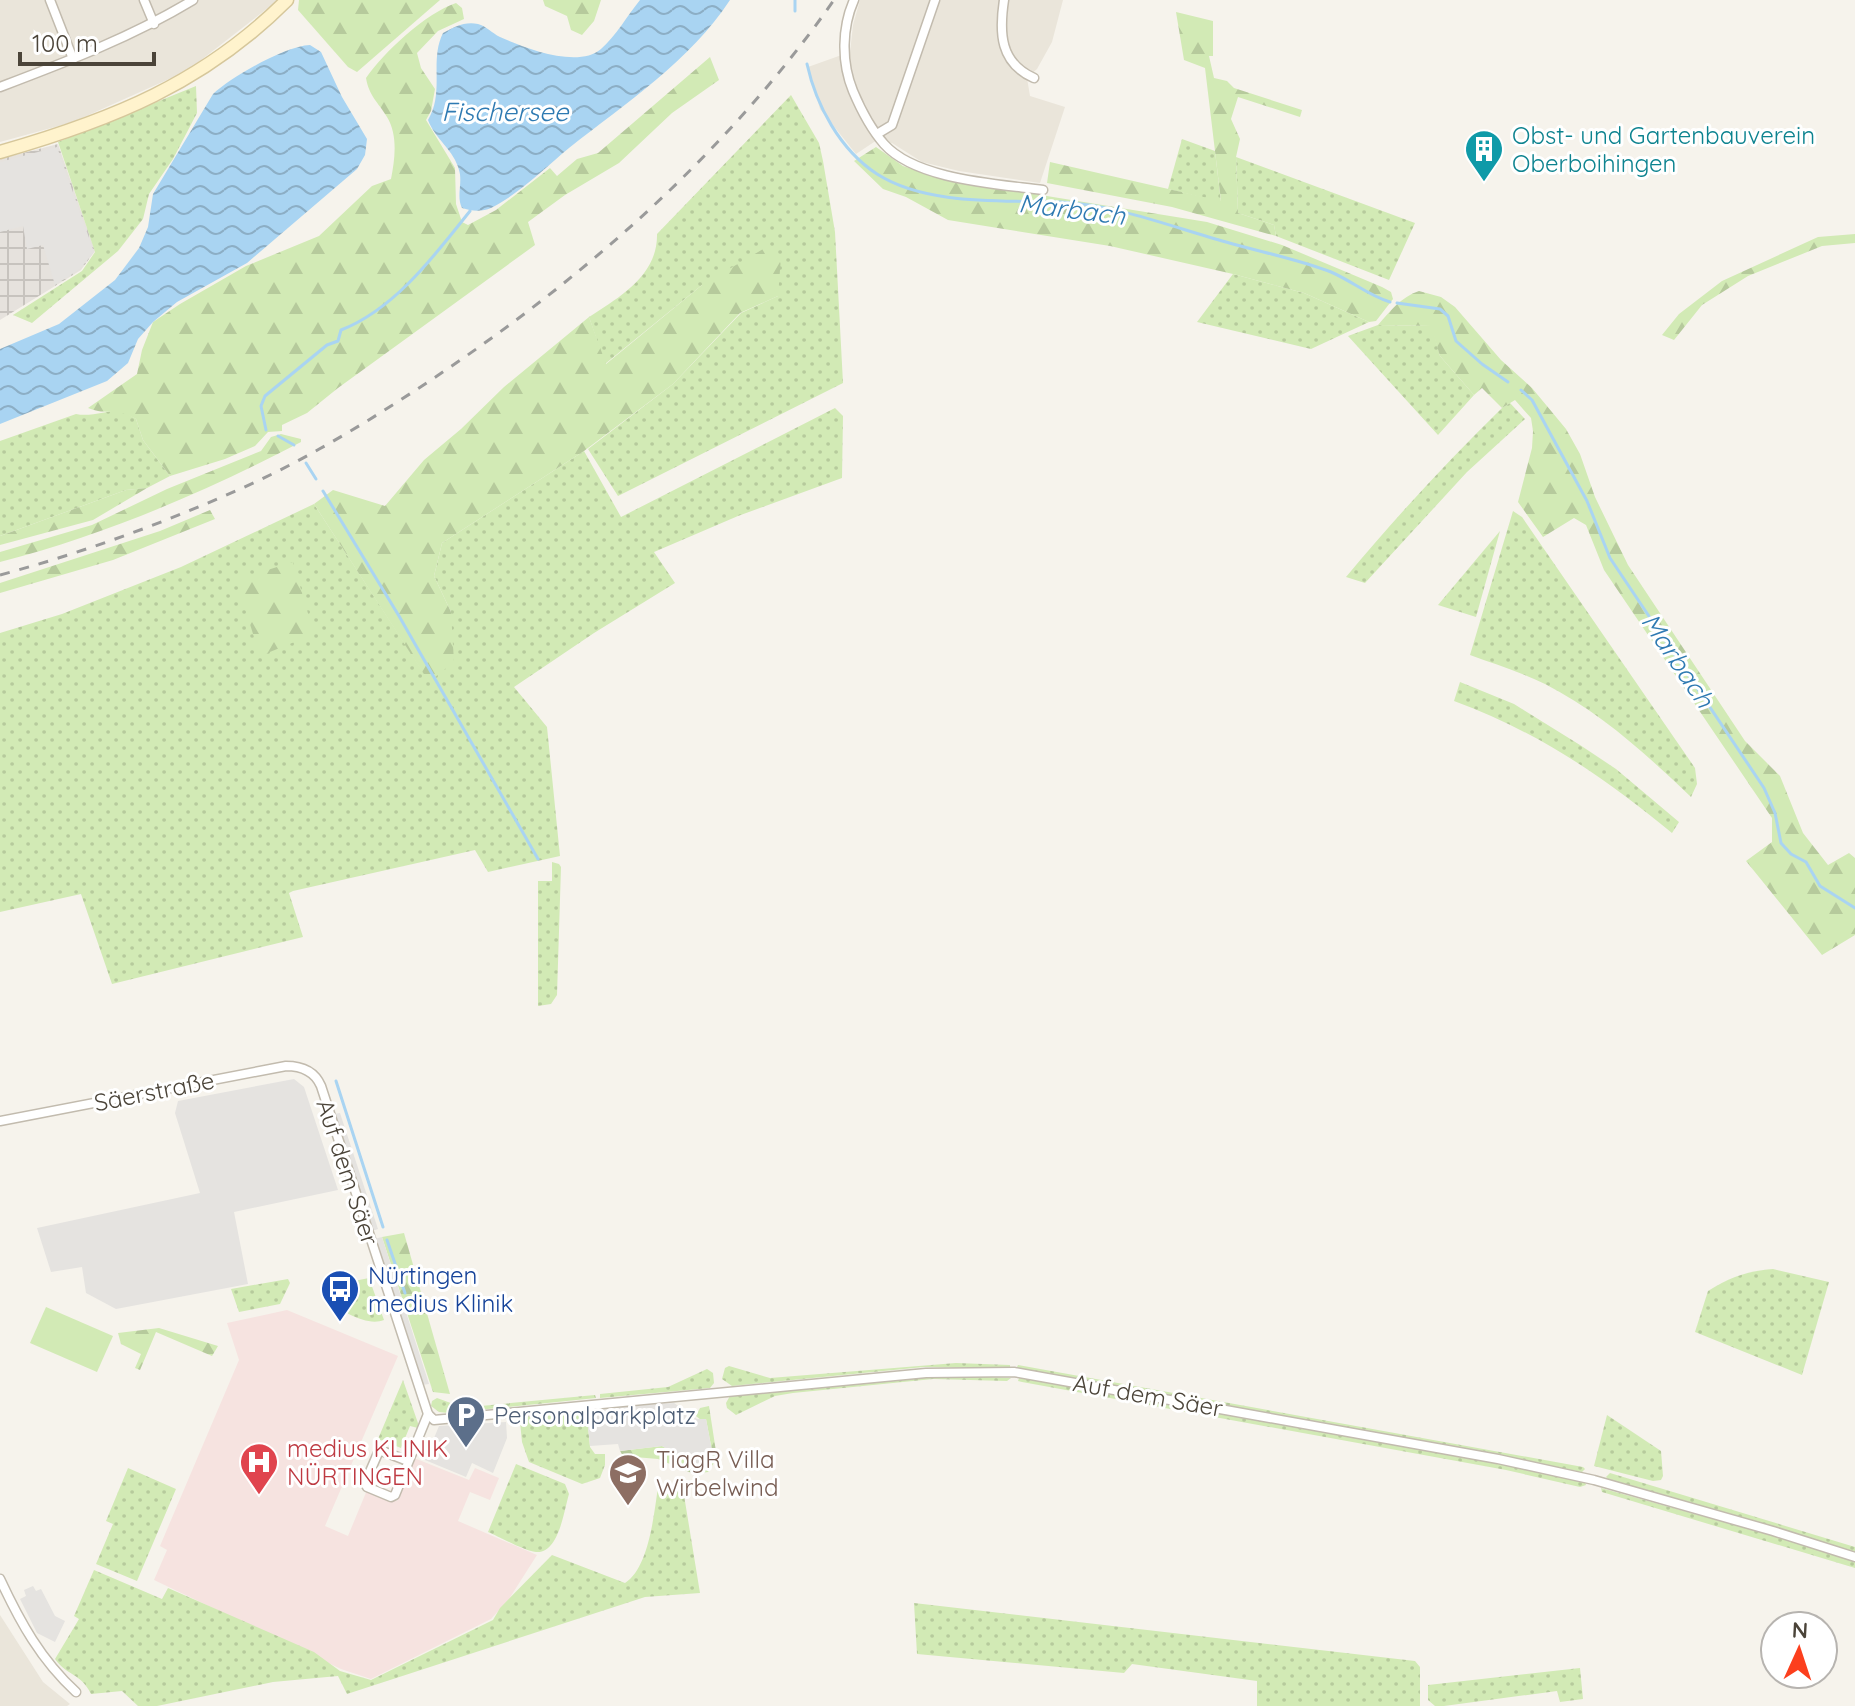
<svg xmlns="http://www.w3.org/2000/svg" width="1855" height="1706" font-family="Quicksand,sans-serif">
<style>
.residential{fill:#eae5da}
.industrial{fill:url(#industrial-grid)}
.medical{fill:#f6e3e0}
.grass{fill:url(#grass-dots)}
.forest{fill:url(#forest-firs)}
.pitch{fill:#d2eab5}
.parking{fill:#e5e3e0}
.water{fill:url(#water-waves)}
.lines{fill:none;stroke-linecap:round;stroke-linejoin:round}
.stream{stroke:#a9d4f2;stroke-width:3}
.minor-casing{stroke:#c2bbae;stroke-width:11}
.secondary-casing{stroke:#d6c79b;stroke-width:15}
.minor{stroke:#fff;stroke-width:8}
.secondary{stroke:#fff3cd;stroke-width:12}
.rail{stroke:#9a9a9a;stroke-width:3;stroke-dasharray:10 10;stroke-linecap:butt}
.labels{text-anchor:middle;dominant-baseline:central;stroke-width:6;stroke-linejoin:round;paint-order:stroke}
.culture-label{font-size:24px;fill:#0d838f;stroke:#fff;text-anchor:start}
.street-label{font-size:24px;fill:#4b4439;stroke:#fff}
.transit-label{font-size:24px;fill:#164399;stroke:#fff;text-anchor:start}
.service-label{font-size:24px;fill:#4e5e75;stroke:#fff;text-anchor:start}
.health-label{font-size:24px;fill:#be3a42;stroke:#fff;text-anchor:start}
.education-label{font-size:24px;fill:#785e54;stroke:#fff;text-anchor:start}
.water-label{font-size:26px;font-style:italic;fill:#2e7ab2;stroke:#fff}
</style>
<defs>
<pattern id="industrial-grid" width="8" height="8" patternUnits="userSpaceOnUse" patternTransform="scale(2)"><rect width="8" height="8" fill="#e6e2dd"/><path d="M0 4h8M4 0v8" fill="none" stroke="#c7c3be"/></pattern>
<pattern id="grass-dots" width="8" height="8" patternUnits="userSpaceOnUse" patternTransform="scale(2)"><rect width="8" height="8" fill="#d2eab5"/><path d="M2 2h.1M6 6h.1" fill="none" stroke="#b6ca9c" stroke-width="1.8" stroke-linecap="round"/></pattern>
<pattern id="forest-firs" width="22" height="20" patternUnits="userSpaceOnUse" patternTransform="scale(2)"><rect width="22" height="20" fill="#d2eab5"/><path d="M5 1l3.5 6h-7zM16 11l3.5 6h-7z" fill="#b6ca9c"/></pattern>
<pattern id="water-waves" width="16" height="10" patternUnits="userSpaceOnUse" patternTransform="scale(2)"><rect width="16" height="10" fill="#a9d4f2"/><path d="M0 5q4-4 8 0t8 0" fill="none" stroke="#8caec5"/></pattern>
</defs>
<rect width="100%" height="100%" fill="#f6f3ec"/>
<g class="residential">
<path d="M0,0h278l-91,71 -114,51 -73,20z"/>
<path d="M860,0h203l-11,42 -15,27 -10,9 3,18 35,11 -25,76 -81,-12 -37,-9 -30,-19 -15,-3 -21,14 -36,-45 -12,-42 42,-15 3,-27z"/>
<path d="M0,1615l43,67 27,22 -3,2h-67z"/>
</g>
<path class="industrial" d="M58,144l37,107 -14,19 -81,50v-161z"/>
<path class="medical" d="M287,1310l111,46 -73,170 23,10 19,-46 30,11 17,-43 55,22 6,-12 24,10 -9,22 -20,-8 -12,29 79,34 -28,44 -18,20 -120,60 -30,-10 -187,-89 13,-30 -7,-4 79,-186 -12,-37z"/>
<g class="grass">
<path d="M196,86l1,27 -24,46 -24,35 -6,25 -25,32 -86,72 -19,-8 69,-44 13,-19 -37,-110z"/>
<path d="M791,95l28,48 4,18 12,71 8,151 -225,113 -30,-47 85,-65 68,-71 37,-17 -76,-11 -97,79 -16,-47c31,-20 69,-42 68,-83z"/>
<path d="M1182,139l33,12 6,51 -53,-13z"/>
<path d="M1236,157l179,66 -26,57 -113,-44 -2,-11 -36,-12z"/>
<path d="M1233,274l71,19 65,29 -58,27 -114,-27z"/>
<path d="M1378,325l54,1 8,30 34,39 -36,40 -90,-99z"/>
<path d="M1510,403l15,16 -58,53 -102,111 -19,-6c49,-59 101,-115 156,-169z"/>
<path d="M835,408l8,8 -1,62 -104,38 -84,36 21,31 -81,50 -80,54 33,40 13,129 -72,16 -13,-22 -182,41 -4,2 14,44 -191,47 -31,-90 -81,18v-279l62,-19 119,-47 133,-63 115,177 22,-69 -17,-36 8,-33 142,-92 37,66z"/>
<path d="M121,410l15,9 7,21 27,36 -23,12 -21,2 -126,46v-95l76,-27c14,3 30,-3 45,-4z"/>
<path d="M1513,511l9,6 173,251 2,16 -6,13c-45,-43 -91,-85 -146,-113 -24,-12 -51,-20 -75,-29z"/>
<path d="M1500,531l-24,86 -38,-12z"/>
<path d="M1460,682l54,22 66,41 36,24 63,53 -7,11c-69,-57 -134,-101 -218,-132z"/>
<path d="M552,862l7,2 2,3 -4,128 -6,9 -13,2v-125h14z"/>
<path d="M1773,1269l56,13 -27,93 -107,-43 13,-41c22,-14 39,-20 65,-22z"/>
<path d="M369,1278l15,42c-18,7 -41,-10 -57,-17l-3,-5 1,-9 4,-3z"/>
<path d="M288,1279l2,4 -10,21 -41,8 -8,-23z"/>
<path d="M956,1363l54,2v3l-86,-1 -192,19 -10,-7 3,-11 4,-2 41,12z"/>
<path d="M1018,1365l565,102 2,2 -3,3 -562,-103 -3,-2z"/>
<path d="M707,1369l6,4 1,10 -4,5 -110,10v-4l68,-7z"/>
<path d="M934,1375l77,3 -4,3 -74,-2 -140,14 -18,3 -39,19 -9,-7 -1,-5 5,-9z"/>
<path d="M1019,1378l41,5 453,83 72,16 1,3 -6,2 -74,-17 -484,-88 -4,-1z"/>
<path d="M403,1380l16,46 -1,2 -8,-2 -9,22 -23,-9z"/>
<path d="M595,1395l1,3 -148,15 -9,-1 -8,-6 1,-5 5,-3 22,8 11,1z"/>
<path d="M593,1409l2,17 -7,1 2,20 5,7h10v11l-5,13 -18,6 -53,-22 -7,-20 -2,-20 3,-5z"/>
<path d="M1607,1415l54,36 2,25 -2,4 -8,1 -59,-15z"/>
<path d="M516,1464l49,20 4,10c-5,16 -10,60 -33,58 -12,-1 -36,-15 -48,-20z"/>
<path d="M128,1468l48,21 -39,92 -41,-17 17,-40 -7,-3z"/>
<path d="M1610,1473l245,74v5l-247,-73 -2,-2z"/>
<path d="M682,1483l18,110 -55,4 -298,97 -9,-18 -65,6 -116,24h-19l-16,-15 -31,3c-10,-21 -24,-18 -36,-35l24,-40 -5,-3 20,-46 68,29 6,-11 146,64 26,19 31,9 122,-60 7,-12 52,-53 73,28c24,-15 29,-69 33,-96z"/>
<path d="M1601,1488l195,54 59,20v6l-253,-76z"/>
<path d="M914,1603l501,58 5,6v39h-163v-25l-125,-17 -8,9 -207,-19z"/>
<path d="M1580,1668l3,31 -23,3 -3,-11 -113,15h-9l-7,-6v-15z"/>
</g>
<g class="forest">
<path d="M299,0h141l-83,72 -9,-5 -50,-57z"/>
<path d="M543,0h58l-7,21 -12,14 -11,-5 -4,-14 -22,-10z"/>
<path d="M456,3l6,5 2,11 -26,12 -21,22 4,15 14,21 -4,22 -5,9 29,48 1,36 6,18 6,3 28,-15 54,-42 7,8 20,-17 21,-6 112,-96 9,23 -47,33 -53,50 -54,32 -37,27 7,23 -197,143 -31,25 -25,12v6l-14,1 -13,14 -30,13 -55,17 -27,-36 -7,-21c-21,-12 -28,-3 -48,-11l49,-34 5,-24 11,-28 27,-18 66,-38 73,-30 53,-50 19,-7c4,-20 7,-44 -4,-62 -9,-15 -18,-21 -21,-39 18,-26 60,-65 90,-75z"/>
<path d="M1176,12l37,9v35h-4l5,22 13,3 7,7 68,22 -2,7 -62,-20 -7,22 9,20 -4,18 2,56 36,12 2,11 -104,-29 -125,-24 3,-21 171,39 -16,-133 -21,-8z"/>
<path d="M876,147l27,19 39,13 265,43 75,23 100,42 9,5 2,7 -17,22 -7,1 -65,-29 -71,-19 -123,-28 -162,-26 -42,-23 -23,-8 -29,-28z"/>
<path d="M1855,234v9l-33,3 -74,30 -46,29 -28,35 -12,-5 17,-21 43,-33 96,-44z"/>
<path d="M770,245l11,12 -3,39 -38,17 -67,71 -89,67 -142,92 -8,33 17,36 3,50 -25,20 -115,-178 19,-14 52,16 39,-46 37,-31 43,-42 85,-70 17,47 96,-79z"/>
<path d="M1419,291l22,6 14,10 46,53 31,28 34,41 14,25 15,43 33,68 117,176 35,35 23,57 25,32 21,-12 6,5v77l-33,20 -76,-94 26,-19v-24l-168,-248 -18,-45 -12,-7 -31,19 -25,-35 14,-54 1,-17 -2,-13 -16,-18 -13,8 -20,-20 -8,7 -34,-39 -9,-30 -53,-1c12,-14 23,-28 41,-34z"/>
<path d="M281,434l20,5v3c-96,50 -196,93 -301,120v-10l92,-27 75,-36 94,-38 10,-14z"/>
<path d="M147,488l-54,32 -93,25v-9l126,-46z"/>
<path d="M210,510l5,9 -102,41 -113,33v-10l160,-52z"/>
<path d="M293,562l21,72 -54,22 -24,-76z"/>
<path d="M404,1233l46,161 -17,-2 -51,-155z"/>
<path d="M159,1328l59,18 -6,10 -56,-24 -16,38 -5,-2 6,-14 -20,-10 -3,-11z"/>
<path d="M709,1406l8,52 -9,14 -14,2 -36,-15 -35,-3 -3,-5 42,-5 36,20 15,-10 -7,-37 -5,1 -5,-4 4,-8z"/>
</g>
<path class="pitch" d="M46,1307l67,29 -16,36 -67,-29z"/>
<g class="parking">
<path d="M57,147l37,105 -14,17 -25,16 -12,-40 -16,4 -4,-23 -23,6v-70z"/>
<path d="M294,1079l10,8 34,103 -104,22 14,72 -132,25 -30,-16 -4,-26 -31,5 -14,-44 163,-35 -25,-80 3,-12z"/>
<path d="M340,1113l38,116 -6,2 -38,-117z"/>
<path d="M382,1237l47,147 -7,1 -48,-146z"/>
<path d="M674,1403l23,16h9l7,37 -15,10 -36,-20 -42,5 -2,-7 -28,2 -2,-20 7,-1 -2,-16z"/>
<path d="M506,1422l1,16 -14,35 -21,-10 -6,14 -41,-17 14,-34z"/>
<path d="M33,1586l3,5 5,-2 14,27 10,5 -10,21 -18,-9 -17,-34 6,-3 -2,-6z"/>
</g>
<g class="water">
<path d="M640,0h90c-40,61 -104,103 -161,148 -24,20 -50,46 -78,60 -9,4 -20,3 -29,0 -6,-12 1,-25 -3,-38 -5,-20 -24,-31 -31,-50 17,-28 1,-59 15,-87 11,-6 22,-12 35,-9 8,2 14,9 22,13 24,11 78,32 101,12 15,-13 26,-33 39,-49z"/>
<path d="M310,45l11,7 21,45 25,42 -2,16 -8,14 -110,94 -70,39 -24,20 -15,17 -10,24 -21,18 -107,43v-75l59,-25 56,-44 24,-32 9,-21 5,-33 60,-100c18,-17 72,-48 97,-49z"/>
</g>
<g class="lines">
<g class="stream">
<path d="M795,0v11"/>
<path d="M807,64c9,41 33,86 70,110 50,32 127,26 184,28 56,3 111,25 165,40 34,10 72,17 105,30 21,9 38,24 59,30"/>
<path d="M1397,303l43,6 8,7 8,25 26,23 26,18"/>
<path d="M1521,390l11,10 55,101 23,57 154,230 11,25 6,30 10,11 15,8 14,24 35,22"/>
<path d="M266,430l-5,-24 4,-10 62,-51 11,-4 3,-11c54,-21 94,-75 129,-119"/>
<path d="M278,436l16,9"/>
<path d="M306,463l10,16"/>
<path d="M323,491l76,125 139,243"/>
<path d="M336,1081l47,146"/>
<path d="M387,1240l18,53"/>
</g>
<defs>
<g id="minor">
<path d="M50,0l23,59"/>
<path d="M144,0l10,24"/>
<path d="M854,0c-12,27 -13,62 -1,91 8,19 17,37 31,53 32,36 114,40 159,46"/>
<path d="M1004,0c-5,33 -4,63 30,78"/>
<path d="M0,87c66,-25 132,-50 193,-87"/>
<path d="M877,134l15,-9 43,-125"/>
<path d="M0,1121l286,-55c16,0 29,6 35,20l107,328 6,6 492,-47 88,-1 484,87 96,21 179,51 82,26"/>
<path d="M408,1461l-26,-10 -4,2 -13,30 2,4 24,10 4,-2 33,-81"/>
<path d="M0,1579c20,43 41,81 76,113"/>
</g>
<path id="secondary" d="M0,152c112,-32 204,-69 287,-152"/>
</defs>
<use href="#minor" class="minor-casing"/>
<use href="#secondary" class="secondary-casing"/>
<use href="#minor" class="minor"/>
<use href="#secondary" class="secondary"/>
<path class="rail" d="M0,575c82,-22 161,-51 238,-85 70,-31 136,-72 199,-114 152,-102 292,-226 397,-376"/>
</g>
<defs>
<symbol id="building-pin" viewBox="-11 -11 22 30"><path d="M0 17L-7.5 6A9.5 9.5 0 1 1 7.5 6Z" fill="#0f9aa8" stroke="#fff"/><path d="M-4-6H4V6H1V3H-1V6H-4ZM-2.5-4.3h1.7v1.8h-1.7ZM.8-4.3h1.7v1.8H.8ZM-2.5-1h1.7V.8h-1.7ZM.8-1h1.7V.8H.8Z" fill="#fff"/></symbol>
<symbol id="bus-pin" viewBox="-11 -11 22 30"><path d="M0 17L-7.5 6A9.5 9.5 0 1 1 7.5 6Z" fill="#1a4fb4" stroke="#fff"/><path d="M-5-6H5V4H4V6H2V4H-2V6H-4V4H-5ZM-3.5-4V0h7V-4ZM-3.5 1.2v1.5H-2V1.2ZM2 1.2v1.5H3.5V1.2Z" fill="#fff"/></symbol>
<symbol id="parking-pin" viewBox="-11 -11 22 30"><path d="M0 17L-7.5 6A9.5 9.5 0 1 1 7.5 6Z" fill="#5c6f8a" stroke="#fff"/><path d="M-3.5-5.5H1a3.5 3.5 0 0 1 0 7H-1V5.5H-3.5ZM-1-3.4V-.6H.8a1.4 1.4 0 0 0 0-2.8Z" fill="#fff"/></symbol>
<symbol id="hospital-pin" viewBox="-11 -11 22 30"><path d="M0 17L-7.5 6A9.5 9.5 0 1 1 7.5 6Z" fill="#e0444e" stroke="#fff"/><path d="M-5-5h3v3.5h4V-5h3V5h-3V1.5h-4V5h-3Z" fill="#fff"/></symbol>
<symbol id="school-pin" viewBox="-11 -11 22 30"><path d="M0 17L-7.5 6A9.5 9.5 0 1 1 7.5 6Z" fill="#8d6e63" stroke="#fff"/><path d="M0-5L7-2L0 1L-7-2ZM-4 1L0 2.5L4 1V4Q0 6-4 4Z" fill="#fff"/></symbol>
</defs>
<g fill-rule="evenodd">
<use href="#building-pin" x="1462" y="127" width="44" height="60"/>
<use href="#bus-pin" x="318" y="1267" width="44" height="60"/>
<use href="#parking-pin" x="444" y="1393" width="44" height="60"/>
<use href="#hospital-pin" x="237" y="1440" width="44" height="60"/>
<use href="#school-pin" x="606" y="1451" width="44" height="60"/>
</g>
<g class="labels">
<g class="culture-label">
<text x="1512" y="135">Obst- und Gartenbauverein<tspan x="1512" dy="28">Oberboihingen</tspan></text>
</g>
<g class="street-label">
<text transform="translate(154 1091) rotate(-11)">Säerstraße</text>
<text transform="translate(348 1172) rotate(72)">Auf dem Säer</text>
<text transform="translate(1148 1395) rotate(10)">Auf dem Säer</text>
</g>
<g class="transit-label">
<text x="368" y="1275">Nürtingen<tspan x="368" dy="28">medius Klinik</tspan></text>
</g>
<g class="service-label">
<text x="494" y="1415">Personalparkplatz</text>
</g>
<g class="health-label">
<text x="287" y="1448">medius KLINIK<tspan x="287" dy="28">NÜRTINGEN</tspan></text>
</g>
<g class="education-label">
<text x="656" y="1459">TiagR Villa<tspan x="656" dy="28">Wirbelwind</tspan></text>
</g>
<g class="water-label">
<text x="505" y="111">Fischersee</text>
<text transform="translate(1072 209) rotate(7)">Marbach</text>
<text transform="translate(1678 660) rotate(56)">Marbach</text>
</g>
</g>
<g transform="translate(1799 1650) rotate(3)"><circle r="38" fill="#ffffff" stroke="#b7b4b0" stroke-width="2"/>
<path d="M0-6L14 30L0 20L-14 30Z" fill="#fc3f1d"/>
<text y="-12" font-size="22" font-weight="bold" text-anchor="middle" fill="#4b4439">N</text>
</g>
<path d="M20 52v12h134v-12" fill="none" stroke="#4b4439" stroke-width="4"/>
<text x="32" y="52" font-size="24" fill="#4b4439" stroke="#ffffff" stroke-width="6" paint-order="stroke">100 m</text>
</svg>
